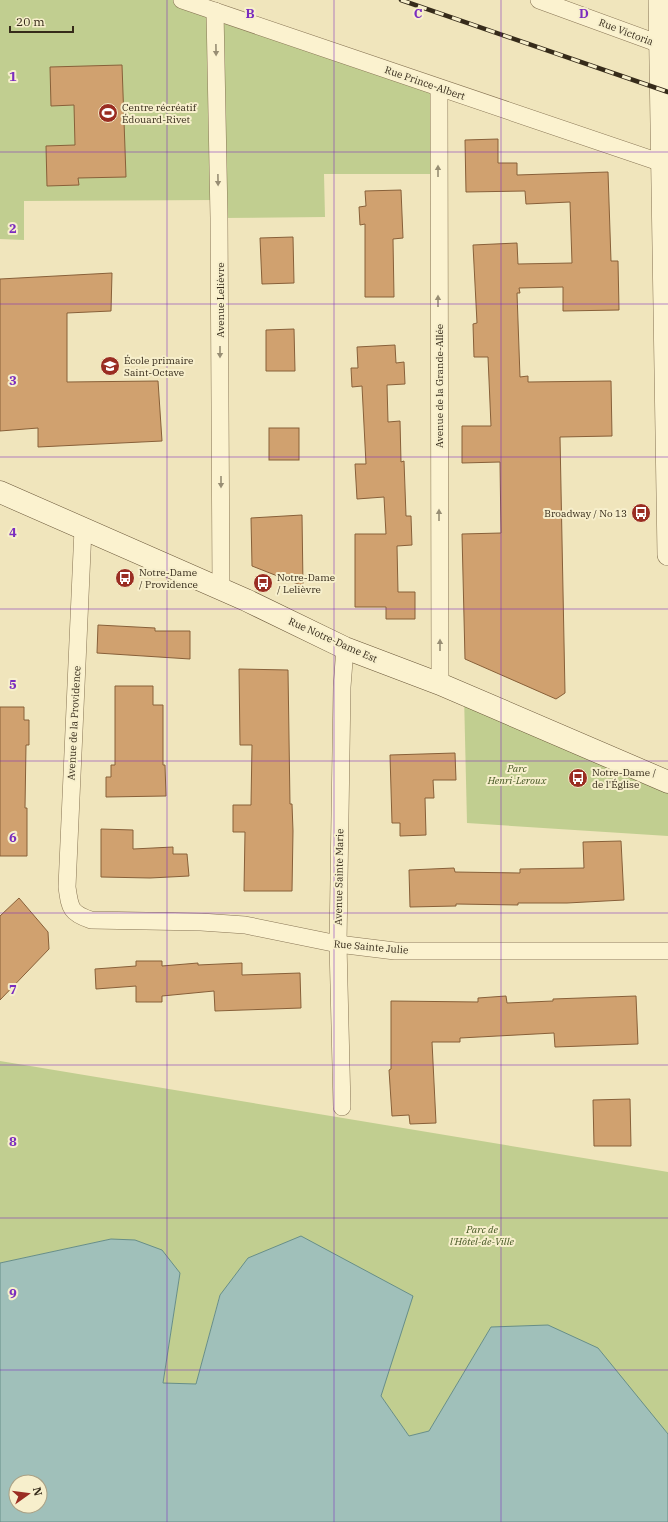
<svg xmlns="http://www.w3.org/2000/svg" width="668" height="1522" font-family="'IBM Plex Serif',serif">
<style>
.green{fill:#c1ce90}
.water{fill:#a0c0ba;stroke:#678e88;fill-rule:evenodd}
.building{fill:#d0a16f;stroke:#886039}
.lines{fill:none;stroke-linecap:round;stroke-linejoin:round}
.minor-casing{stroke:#887555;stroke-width:18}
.tertiary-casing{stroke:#887555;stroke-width:22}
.secondary-casing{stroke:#695638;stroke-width:23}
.minor{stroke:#fbf2cf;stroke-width:17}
.tertiary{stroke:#fbf2cf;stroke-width:21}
.secondary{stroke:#fbf2cf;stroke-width:22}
.rail-casing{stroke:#362b1a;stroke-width:4.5}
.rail{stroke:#f7efcc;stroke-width:3;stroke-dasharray:9;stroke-linecap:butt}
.oneway{fill:#988e74}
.grid{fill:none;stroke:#7b2cbf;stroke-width:1;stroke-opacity:0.55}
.labels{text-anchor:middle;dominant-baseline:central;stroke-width:4;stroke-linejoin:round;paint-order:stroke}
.street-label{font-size:10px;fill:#362b1a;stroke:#f7efcc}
.poi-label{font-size:10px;fill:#362b1a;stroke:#f7efcc;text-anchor:start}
.park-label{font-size:10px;font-style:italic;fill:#425420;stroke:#f7efcc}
.grid-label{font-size:13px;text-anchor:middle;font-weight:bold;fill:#7b2cbf;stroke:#f7efcc;stroke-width:4;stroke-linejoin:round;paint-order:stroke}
</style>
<rect width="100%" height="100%" fill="#f0e5bc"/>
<g class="green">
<path d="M0,0h182l257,88 -1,86h-114l1,43 -106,1 -1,-18 -194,1v39l-24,-1z"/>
<path d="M464,695l204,87v54l-201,-13z"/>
<path d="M0,1061l668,111v262l-2,-3 -175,-104 -62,104 -20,5 -28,-40 31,-100 -192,-2 -24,90h-33l17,-111 -69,-34 -111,24z"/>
</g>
<path class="water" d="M301,1236l112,60 -32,100 28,40 20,-5 62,-104 57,-2 50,23 70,86v88h-668v-259l111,-24 24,1 27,10 18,23 -17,110 33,1 24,-89 28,-37zM16,1482h24v24h-24z"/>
<g class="building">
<path d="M122,65l4,112 -48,1 1,7 -32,1 -1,-40 29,-1 -1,-40 -23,1 -1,-39z"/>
<path d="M498,139v24h19v12l91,-3 3,89h7l1,49 -56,1v-24l-44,1 1,5h-3l3,84 8,-1v6l83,-1 1,55 -52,1 5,256 -9,6 -91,-40 -3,-125 39,-1 -1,-71 -38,1v-37h29l-3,-69h-14l-1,-33 4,-1 -4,-78 44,-2 1,21 54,-1 -2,-61 -44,2 -1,-13 -59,1 -1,-52z"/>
<path d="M401,190l2,48 -10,1 1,58h-29v-73l-5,1 -1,-18 7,-1 -1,-15z"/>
<path d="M293,237l1,46 -32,1 -2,-46z"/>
<path d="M112,273l-1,38 -44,2v69l91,-1 4,60 -124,6v-19l-38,3v-152z"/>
<path d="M294,329l1,42h-29v-41z"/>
<path d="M395,345l1,18 8,-1 1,22 -18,1 1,37 12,-1 1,41 3,-1 2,55h5l1,29 -15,1 1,46h17v27h-29v-12h-31v-73h31l-2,-37 -27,2 -2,-35h11l-4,-78 -10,1 -1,-19h7l-1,-21z"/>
<rect x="269" y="428" width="30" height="32"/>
<path d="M302,515l1,71 -51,-20 -1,-48z"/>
<path d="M98,625l57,3v3h35v28l-93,-6z"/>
<path d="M239,669l49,1 2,134h2l1,27 -1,60h-48l1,-59h-12v-27h18l1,-60h-12z"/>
<path d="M115,686h38v19h10v60h2l1,31 -60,1v-20h5v-12h4z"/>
<path d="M0,707h24v13h5v25h-3l-1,63h2v48h-27z"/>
<path d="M455,753l1,27h-23l1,18h-9l1,37 -26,1v-13h-8l-2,-68z"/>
<path d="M101,829l32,1v19l40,-2v7h14l2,22 -39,2 -49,-1z"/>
<path d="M621,841l3,59 -57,3h-49v2l-62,-1v2l-46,1 -1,-37 45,-2 1,4 65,1v-4l64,-1 -1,-26z"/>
<path d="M19,898l29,34 1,17 -49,51v-84z"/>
<path d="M136,961h26v5l36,-3v2l44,-2v12l58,-2 1,35 -86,3 -1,-20 -52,5v6h-26v-16l-40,3 -1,-20 41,-3z"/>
<path d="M506,996l1,7 46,-2v-2l83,-3 2,48 -83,3 -1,-14 -94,5v4h-28l4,81 -26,1 -1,-9 -17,1 -3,-46 2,-1v-68l87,1v-4z"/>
<path d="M630,1099l1,47h-37l-1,-46z"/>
</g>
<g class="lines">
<defs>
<g id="minor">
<path d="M182,0l486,165"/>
<path d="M539,0l129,47"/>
<path d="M215,11l4,207 2,371"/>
<path d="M439,88l1,596"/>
<path d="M83,529l-16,358c3,21 3,26 24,33l110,2 44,3 93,19 57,7h273"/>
<path d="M342,1107l-4,-163 4,-257 3,-39"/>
</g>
<path id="tertiary" d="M659,0l9,555"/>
<path id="secondary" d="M0,492l246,108 99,48 95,36 228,98"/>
</defs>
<use href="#minor" class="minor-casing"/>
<use href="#tertiary" class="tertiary-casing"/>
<use href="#secondary" class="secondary-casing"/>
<use href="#minor" class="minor"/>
<use href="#tertiary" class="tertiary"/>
<use href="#secondary" class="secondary"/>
<defs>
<path id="rail" d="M401,0l267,92"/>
</defs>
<use href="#rail" class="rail-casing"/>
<use href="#rail" class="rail"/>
</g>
<defs><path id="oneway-solid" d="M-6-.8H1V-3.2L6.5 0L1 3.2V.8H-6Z"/></defs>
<g class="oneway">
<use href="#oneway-solid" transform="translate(216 50) rotate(89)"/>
<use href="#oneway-solid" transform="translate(438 171) rotate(-90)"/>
<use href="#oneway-solid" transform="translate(218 180) rotate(89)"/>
<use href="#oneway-solid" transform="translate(438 301) rotate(-90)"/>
<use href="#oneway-solid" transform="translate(220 352) rotate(90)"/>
<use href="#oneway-solid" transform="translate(221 482) rotate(90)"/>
<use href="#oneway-solid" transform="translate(439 515) rotate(-90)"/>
<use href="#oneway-solid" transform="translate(440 645) rotate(-90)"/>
</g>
<path class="grid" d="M167,0v1522M334,0v1522M501,0v1522M0,152h668M0,304h668M0,457h668M0,609h668M0,761h668M0,913h668M0,1065h668M0,1218h668M0,1370h668"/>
<defs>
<symbol id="stadium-disc" viewBox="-11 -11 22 22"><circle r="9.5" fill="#9a2d22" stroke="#f7efcc"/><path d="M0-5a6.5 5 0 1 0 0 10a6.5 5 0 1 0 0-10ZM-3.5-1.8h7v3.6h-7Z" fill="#fff"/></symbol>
<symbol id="school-disc" viewBox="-11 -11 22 22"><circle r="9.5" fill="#9a2d22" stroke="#f7efcc"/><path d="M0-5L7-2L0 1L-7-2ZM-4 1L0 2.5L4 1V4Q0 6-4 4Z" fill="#fff"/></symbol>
<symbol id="bus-disc" viewBox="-11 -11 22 22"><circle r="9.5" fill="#9a2d22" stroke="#f7efcc"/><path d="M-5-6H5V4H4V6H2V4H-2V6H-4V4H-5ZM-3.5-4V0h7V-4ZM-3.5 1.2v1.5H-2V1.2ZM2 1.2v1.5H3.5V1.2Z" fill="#fff"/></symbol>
</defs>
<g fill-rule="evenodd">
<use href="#stadium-disc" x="97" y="102" width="22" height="22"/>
<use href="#school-disc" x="99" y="355" width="22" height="22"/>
<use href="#bus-disc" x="630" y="502" width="22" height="22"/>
<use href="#bus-disc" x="114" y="567" width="22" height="22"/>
<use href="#bus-disc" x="252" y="572" width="22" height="22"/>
<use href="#bus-disc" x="567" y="767" width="22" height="22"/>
</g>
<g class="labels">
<g class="street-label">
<text transform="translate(626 32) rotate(21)">Rue Victoria</text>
<text transform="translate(425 83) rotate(19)">Rue Prince-Albert</text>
<text transform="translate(220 300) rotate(-90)">Avenue Lelièvre</text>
<text transform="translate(439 386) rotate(-90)">Avenue de la Grande-Allée</text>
<text transform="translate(333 640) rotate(24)">Rue Notre-Dame Est</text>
<text transform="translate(74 723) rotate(-87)">Avenue de la Providence</text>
<text transform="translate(339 877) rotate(-89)">Avenue Sainte Marie</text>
<text transform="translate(371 947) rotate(5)">Rue Sainte Julie</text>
</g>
<g class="poi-label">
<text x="122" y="107">Centre récréatif<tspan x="122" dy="12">Édouard-Rivet</tspan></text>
<text x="124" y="360">École primaire<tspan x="124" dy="12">Saint-Octave</tspan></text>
<text x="627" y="513" text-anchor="end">Broadway / No 13</text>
<text x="139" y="572">Notre-Dame<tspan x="139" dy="12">/ Providence</tspan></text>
<text x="277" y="577">Notre-Dame<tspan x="277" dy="12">/ Lelièvre</tspan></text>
<text x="592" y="772">Notre-Dame /<tspan x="592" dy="12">de l'Église</tspan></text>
</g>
<g class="park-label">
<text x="517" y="768">Parc<tspan x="517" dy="12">Henri-Leroux</tspan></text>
<text x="482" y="1229">Parc de<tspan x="482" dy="12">l'Hôtel-de-Ville</tspan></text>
</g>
</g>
<g class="grid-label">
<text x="250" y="18">B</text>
<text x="418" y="18">C</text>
<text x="584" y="18">D</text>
<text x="13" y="81">1</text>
<text x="13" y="233">2</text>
<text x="13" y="385">3</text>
<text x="13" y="537">4</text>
<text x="13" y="689">5</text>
<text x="13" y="842">6</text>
<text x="13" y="994">7</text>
<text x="13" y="1146">8</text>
<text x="13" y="1298">9</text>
</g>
<g transform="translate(28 1494) rotate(76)"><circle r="19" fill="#f7efcc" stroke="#aaa185"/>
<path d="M0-3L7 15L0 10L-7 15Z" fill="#9a2d22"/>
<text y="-6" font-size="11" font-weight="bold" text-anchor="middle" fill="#362b1a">N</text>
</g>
<path d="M10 26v6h63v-6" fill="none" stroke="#362b1a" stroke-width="2"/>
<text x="16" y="26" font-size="12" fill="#362b1a" stroke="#f7efcc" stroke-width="3" paint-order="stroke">20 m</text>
</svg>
